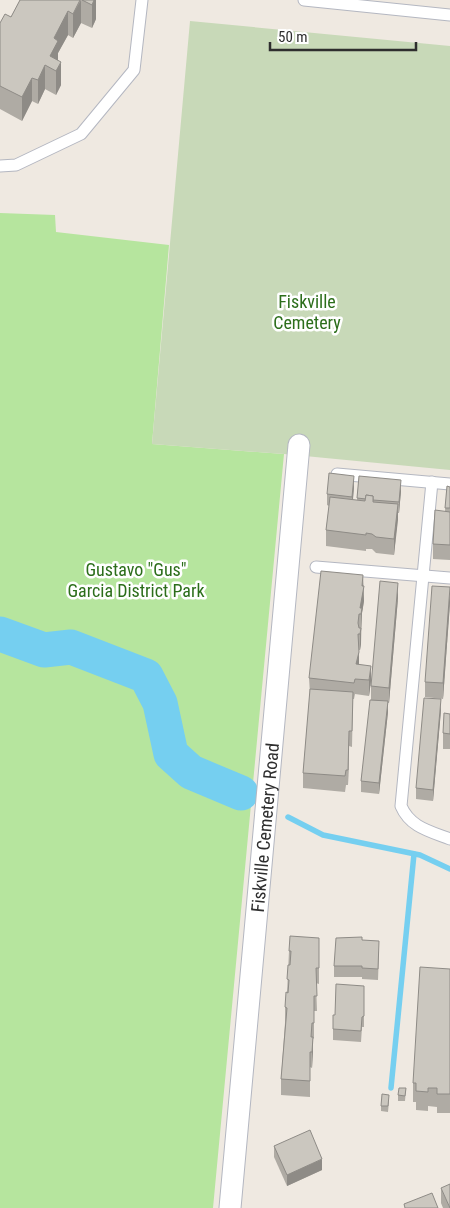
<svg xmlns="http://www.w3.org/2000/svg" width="450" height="1208" font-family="'Roboto Condensed',sans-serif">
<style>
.green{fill:#b6e59e}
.cemetery{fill:#c8d9b8}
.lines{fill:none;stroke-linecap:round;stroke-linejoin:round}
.stream{stroke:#75cff0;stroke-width:5.5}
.river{stroke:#75cff0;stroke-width:35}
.lane-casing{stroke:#b4b7c1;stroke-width:13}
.street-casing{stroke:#b4b7c1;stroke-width:23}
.lane{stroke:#fff;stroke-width:11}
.street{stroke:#fff;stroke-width:21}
.wall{fill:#afaba4}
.shaded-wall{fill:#8e8b86}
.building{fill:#cbc7bf;stroke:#8e8b86}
.labels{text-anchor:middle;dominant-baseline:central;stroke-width:5;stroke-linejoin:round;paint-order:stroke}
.park-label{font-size:18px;fill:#2c6e1b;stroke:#fff}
.street-label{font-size:18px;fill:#2e2e2e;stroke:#fff}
</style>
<rect width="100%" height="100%" fill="#efe9e1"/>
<path class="green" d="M0,213l55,2 1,17 113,13 -17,199 132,10 -71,754h-213z"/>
<path class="cemetery" d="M190,21l260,25v424l-166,-16 -132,-10z"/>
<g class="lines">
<g class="stream">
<path d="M288,817l35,18 97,20 30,14"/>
<path d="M391,1088l23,-234"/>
</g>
<path class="river" d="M0,634l44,16 27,-3 75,29 14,27 11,51 20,18 50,21"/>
<defs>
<g id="lane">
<path d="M304,0l146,15"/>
<path d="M0,166l16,-1 65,-31 53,-64 8,-70"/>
<path d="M337,474l113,10"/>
<path d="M432,482l-31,324c9,21 28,25 49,33"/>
<path d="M316,567l134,11"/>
</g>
<g id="street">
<path id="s1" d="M230,1208l69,-763"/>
</g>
</defs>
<use href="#lane" class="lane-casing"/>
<use href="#street" class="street-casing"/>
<use href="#lane" class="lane"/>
<use href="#street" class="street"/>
</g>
<g class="wall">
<path d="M20,0h76v19l-4,9 -11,-5 -8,15 -5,-3 -10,18v7l3,25 -5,10 -11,-6 -7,15 -6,-3 -10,20 -22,-12v-86l11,-6z"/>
<path d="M359,476l42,15 -2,22h-1l-4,42 -18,-2 -4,-4h-6v2l-40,-5v-16l3,-24 -2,-1v-11l27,-7 -1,13h4z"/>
<path d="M447,486l3,1v73l-17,-1v-15l12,-33z"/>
<path d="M363,586l1,15 -2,12 -1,31 -1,6h-1v14l12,17 -2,15 -14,-2 -1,5h-1l-1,48 -3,-1 -1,39h-2l-1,7 -42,-4v-15l7,-79 -1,-16z"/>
<path d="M398,598l-9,105h-1v9l-9,82 -18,-2v-11l10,-81v-14z"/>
<path d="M450,603l-7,96 -18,-2v-15z"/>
<path d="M441,710l-8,91 -17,-2v-11z"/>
<path d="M450,714v35h-7v-16z"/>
<path d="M319,938v46l-3,-1 1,28h-3v27l-1,1 -1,29 -2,-1v30l-29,-2v-16l4,-56v-16l2,-14 2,-42z"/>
<path d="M362,940l17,12 -1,28 -16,-1v-2h-28v-11z"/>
<path d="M450,969v144h-13v-6l-9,-1v5l-12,-1v-8h-3v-19z"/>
<path d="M364,986v41h-2l-1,15 -28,-2v-11l2,-14z"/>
<path d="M406,1088l-1,13h-7v-6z"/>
<path d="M389,1101l-1,11 -7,-1v-5z"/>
<path d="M274,1146l48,24 -35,16 -13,-29z"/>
<path d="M441,1188l9,20h-7l-2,-5z"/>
</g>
<g class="shaded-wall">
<path d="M81,0v23l-8,15v-24z"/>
<path d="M94,0h2v19l-4,9v-23z"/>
<path d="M68,11v24l-10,18v11l-8,-8 4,-18z"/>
<path d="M61,62v23l-5,10v-24z"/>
<path d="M45,65v24l-7,15v-24z"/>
<path d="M32,78v23l-10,20v-24z"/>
<path d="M354,476v11l-2,21v-11z"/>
<path d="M401,480v11l-2,22v-11z"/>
<path d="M398,504v16l-4,35v-16z"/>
<path d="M363,575l1,26 -2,12 -1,17v-16l-1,-6z"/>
<path d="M398,583v15l-9,105v-15z"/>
<path d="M450,587v16l-7,96v-16z"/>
<path d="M361,628v16l-1,6v-16z"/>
<path d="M359,652v15l-3,-3z"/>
<path d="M371,666v15l-2,15v-16z"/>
<path d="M441,699v11l-8,91v-11z"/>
<path d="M388,701v11l-9,82v-11z"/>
<path d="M349,731v15l-1,39v-15z"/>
<path d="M313,1037v15l-1,16v-16z"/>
<path d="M322,1159v11l-35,16v-11z"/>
</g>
<g class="building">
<path d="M20,0h60l-7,14 -5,-3 -14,27 4,3 -8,15 11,6 -5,9 -11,-6 -7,15 -6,-2 -10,19 -22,-11v-63l5,-9 6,3z"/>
<path d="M82,0h12l-2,5z"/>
<path d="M329,473l25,3 -2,21 -25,-3z"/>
<path d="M359,476l42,4 -2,22 -26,-2v-4l-7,-1v4l-9,-1z"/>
<path d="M447,486l3,1v21h-5z"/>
<path d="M366,495l7,1v6l25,2 -4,35 -18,-2 -4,-3 -6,-1v2l-40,-5 4,-33 35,4z"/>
<path d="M435,510l15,2v33l-17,-1z"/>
<path d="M321,571l42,4 -1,11h2l-4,22h2l-1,6h-2l-1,9 1,5h2l-1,6h-2l1,18 -3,12 15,2 -2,14 -14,-1 -1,4 -45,-5z"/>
<path d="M380,581l18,2 -9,105 -18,-2z"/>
<path d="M432,586l18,1 -7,96 -18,-1z"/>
<path d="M310,689l43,3 -1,39h-3l-1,39h-2l-1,6 -42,-3z"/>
<path d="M424,698l17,1 -8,91 -17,-2z"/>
<path d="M370,700l18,1 -9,82 -18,-2z"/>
<path d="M444,713l6,1v20l-7,-1z"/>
<path d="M290,936l29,2v30h-3l1,28h-3v27h-2l-1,14h2l-1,15h-2v29l-29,-2 6,-71 -2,-1 1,-15 2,1 1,-13 -2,-1 1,-14h2l1,-14h-2z"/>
<path d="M362,937v3l17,1 -1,28 -16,-1v-2h-28l2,-28z"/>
<path d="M420,967l30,2v125h-13v-6h-9v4l-12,-1v-8h-3z"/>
<path d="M336,984l28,2v30l-2,1 -1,14 -28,-2v-14h2z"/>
<path d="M399,1088h7l-1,8 -7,-1z"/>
<path d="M382,1094l7,1 -1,11h-7z"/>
<path d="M310,1130l12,29 -35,16 -13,-29z"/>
<path d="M450,1184v24l-9,-20z"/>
<path d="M432,1193l6,15h-33l-1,-4z"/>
</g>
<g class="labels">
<g class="park-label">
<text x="307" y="301">Fiskville<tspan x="307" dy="21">Cemetery</tspan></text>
<text x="136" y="569">Gustavo "Gus"<tspan x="136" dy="21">Garcia District Park</tspan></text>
</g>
<g class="street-label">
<text stroke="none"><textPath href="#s1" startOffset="382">Fiskville Cemetery Road</textPath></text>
</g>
</g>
<path d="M270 42v8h146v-8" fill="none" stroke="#2e2e2e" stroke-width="2.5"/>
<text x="278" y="42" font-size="15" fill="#2e2e2e" stroke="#ffffff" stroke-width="4" paint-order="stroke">50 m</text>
</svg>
